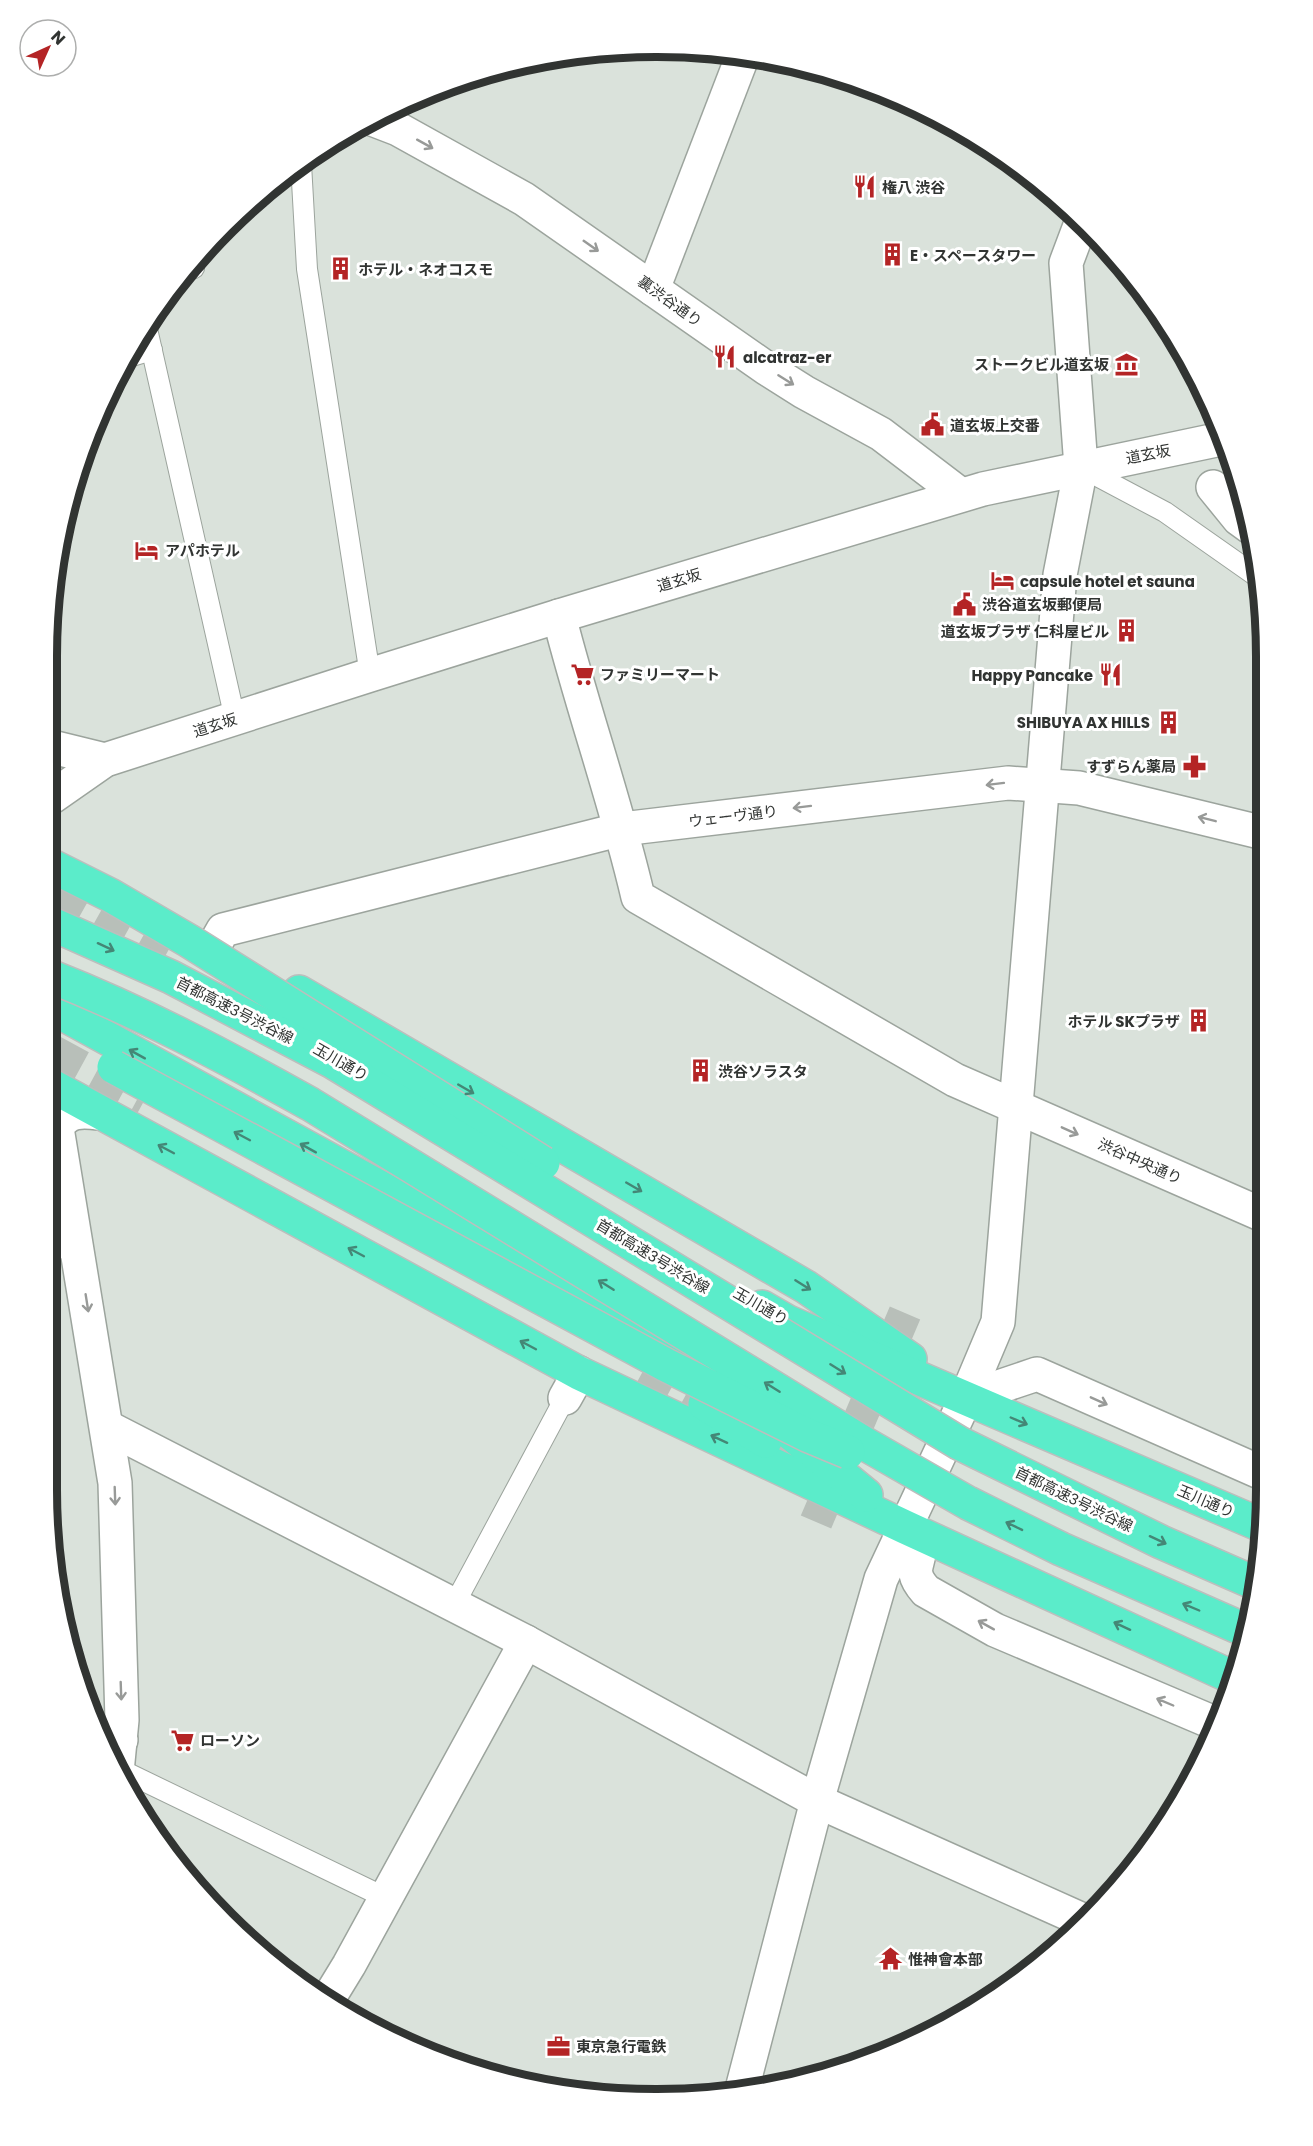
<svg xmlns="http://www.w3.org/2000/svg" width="1313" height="2146" font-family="Poppins,'Noto Sans JP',sans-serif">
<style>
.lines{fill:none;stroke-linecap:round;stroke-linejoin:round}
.street-tunnel{stroke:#b8bfb9;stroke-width:33;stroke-dasharray:33 16;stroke-linecap:butt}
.highway-tunnel{stroke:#b8bfb9;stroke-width:33;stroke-dasharray:33 16;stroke-linecap:butt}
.lane-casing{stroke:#9ca49d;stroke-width:22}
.street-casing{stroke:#9ca49d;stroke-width:36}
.secondary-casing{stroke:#9ca49d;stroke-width:36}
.highway-casing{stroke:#bdbebd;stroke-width:36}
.lane{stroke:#fff;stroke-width:20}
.street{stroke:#fff;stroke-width:33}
.secondary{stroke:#fff;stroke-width:33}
.highway{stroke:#5becca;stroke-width:33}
.highway-bridge-casing{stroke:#bdbebd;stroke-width:36;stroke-linecap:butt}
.highway-bridge{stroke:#5becca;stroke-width:33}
.oneway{stroke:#989a98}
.oneway2{stroke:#448776}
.labels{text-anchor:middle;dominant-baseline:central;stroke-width:6;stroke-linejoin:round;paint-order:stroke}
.poi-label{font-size:15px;font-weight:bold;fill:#313432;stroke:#fff;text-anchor:start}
.street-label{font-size:15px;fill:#313432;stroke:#fff}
.rim{fill:none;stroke:#313432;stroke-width:8}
</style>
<rect width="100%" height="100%" fill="#dae2db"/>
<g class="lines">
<path class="street-tunnel" d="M816,1522l89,-209"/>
<g class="highway-tunnel">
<path d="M52,898l111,62"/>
<path d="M52,1051l92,50"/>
<path d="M643,1371l62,33"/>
</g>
<defs>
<g id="lane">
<path d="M301,164l6,105 63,406"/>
<path d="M185,272l9,-4"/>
<path d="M147,329l88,390"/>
<path d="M132,356l20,-6"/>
<path d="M1084,469l81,43 94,66"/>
<path d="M52,1250l25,-5"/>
<path d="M454,1605l111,-207"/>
<path d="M117,1768l269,130"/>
</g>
<g id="street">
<path d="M372,119l26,10 126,70 242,169 38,24 77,42 80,61"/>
<path d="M653,289l90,-234"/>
<path d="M1213,487l26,32 11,8"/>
<path d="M559,616c24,95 57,186 79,281l317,183 308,135"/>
<path d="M215,944l8,-14 399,-101 386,-46 71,5 185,45"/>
<path d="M99,1113c-18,-2 -32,-3 -42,15l58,355 7,237 -5,52"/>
<path d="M565,1398l14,-25"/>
<path d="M966,1398l71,-24 225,99"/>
<path d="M107,1427l419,215 291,159 270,121"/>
<path d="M905,1527c4,4 10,9 12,15 8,21 -13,25 9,49l69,39 224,95"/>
<path d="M327,2001l22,-36 177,-323"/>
</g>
<g id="secondary">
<path d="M52,747l53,13"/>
<path d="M52,797l53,-37 265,-85 189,-59 424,-127 238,-50"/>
<path d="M102,1742l19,-2"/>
<path d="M741,2093l76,-292 64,-222 85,-181 32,-76 62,-747 21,-108 -15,-204 15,-40"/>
</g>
<g id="highway">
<path d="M299,992l507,295 104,72"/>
<path d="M52,1008l664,363 23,19"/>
<path d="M52,1086l527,287 326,154 327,150"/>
<path d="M762,1307l26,15 473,203"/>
<path d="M705,1404l60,37"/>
<path d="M788,1431l78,64"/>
</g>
</defs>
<use href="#lane" class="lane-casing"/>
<use href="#street" class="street-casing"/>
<use href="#secondary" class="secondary-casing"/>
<use href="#highway" class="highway-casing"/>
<use href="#lane" class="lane"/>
<use href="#street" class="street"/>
<use href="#secondary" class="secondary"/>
<use href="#highway" class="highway"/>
<defs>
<g id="highway-bridge">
<path d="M52,866l58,29 79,46 354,222"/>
<path d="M52,924l119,53 162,85 626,381 202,99 96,42"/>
<path d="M52,977c89,35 174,80 258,127l557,341 101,58 93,46 184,81"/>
<path d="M114,1067l552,298 141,70 41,17"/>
</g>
</defs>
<use href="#highway-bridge" class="highway-bridge-casing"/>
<use href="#highway-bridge" class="highway-bridge"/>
</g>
<defs><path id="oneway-shaft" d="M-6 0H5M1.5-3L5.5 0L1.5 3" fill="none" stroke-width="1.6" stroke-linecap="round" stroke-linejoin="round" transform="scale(1.5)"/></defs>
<g class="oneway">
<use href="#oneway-shaft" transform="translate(425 144) rotate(29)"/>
<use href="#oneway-shaft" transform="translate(591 246) rotate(35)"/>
<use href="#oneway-shaft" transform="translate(786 380) rotate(32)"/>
<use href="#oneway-shaft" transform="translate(995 784) rotate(173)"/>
<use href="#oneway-shaft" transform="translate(802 807) rotate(173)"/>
<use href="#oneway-shaft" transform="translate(1207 819) rotate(-166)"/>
<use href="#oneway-shaft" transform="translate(1070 1131) rotate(24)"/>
<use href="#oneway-shaft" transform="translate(87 1303) rotate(81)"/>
<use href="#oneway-shaft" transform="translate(1099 1401) rotate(24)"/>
<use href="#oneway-shaft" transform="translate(115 1496) rotate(88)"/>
<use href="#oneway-shaft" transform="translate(986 1625) rotate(-151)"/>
<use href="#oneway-shaft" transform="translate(121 1691) rotate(88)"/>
<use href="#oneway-shaft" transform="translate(1165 1702) rotate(-157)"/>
</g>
<g class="oneway2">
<use href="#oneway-shaft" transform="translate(106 947) rotate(25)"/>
<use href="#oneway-shaft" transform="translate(137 1054) rotate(-151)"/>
<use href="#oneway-shaft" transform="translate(466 1089) rotate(30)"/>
<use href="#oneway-shaft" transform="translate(242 1136) rotate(-152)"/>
<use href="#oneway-shaft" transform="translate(308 1148) rotate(-151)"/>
<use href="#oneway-shaft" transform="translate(166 1149) rotate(-152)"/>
<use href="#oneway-shaft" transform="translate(634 1187) rotate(30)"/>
<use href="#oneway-shaft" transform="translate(356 1252) rotate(-152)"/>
<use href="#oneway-shaft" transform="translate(606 1285) rotate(-148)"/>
<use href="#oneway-shaft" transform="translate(803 1285) rotate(32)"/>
<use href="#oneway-shaft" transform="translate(528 1345) rotate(-152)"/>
<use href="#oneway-shaft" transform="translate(838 1369) rotate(32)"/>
<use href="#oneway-shaft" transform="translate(772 1387) rotate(-148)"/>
<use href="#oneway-shaft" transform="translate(1019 1421) rotate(23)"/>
<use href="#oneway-shaft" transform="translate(719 1439) rotate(-155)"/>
<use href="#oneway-shaft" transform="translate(1014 1526) rotate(-154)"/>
<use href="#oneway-shaft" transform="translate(1158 1540) rotate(25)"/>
<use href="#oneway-shaft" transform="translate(1191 1607) rotate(-157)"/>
<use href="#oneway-shaft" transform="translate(1122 1626) rotate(-155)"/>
</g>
<defs>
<symbol id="restaurant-bare" viewBox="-9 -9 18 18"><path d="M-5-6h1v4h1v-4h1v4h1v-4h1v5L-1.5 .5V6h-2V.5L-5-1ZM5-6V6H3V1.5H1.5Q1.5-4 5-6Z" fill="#b42425" stroke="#fff" stroke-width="2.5" paint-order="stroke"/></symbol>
<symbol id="building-bare" viewBox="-9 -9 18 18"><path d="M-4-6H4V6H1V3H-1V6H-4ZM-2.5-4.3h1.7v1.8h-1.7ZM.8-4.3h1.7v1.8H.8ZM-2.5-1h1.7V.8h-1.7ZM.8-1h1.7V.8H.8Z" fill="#b42425" stroke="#fff" stroke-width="2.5" paint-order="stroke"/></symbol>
<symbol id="museum-bare" viewBox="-9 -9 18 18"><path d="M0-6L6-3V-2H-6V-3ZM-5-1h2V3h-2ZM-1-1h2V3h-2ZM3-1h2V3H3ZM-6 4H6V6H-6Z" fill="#b42425" stroke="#fff" stroke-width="2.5" paint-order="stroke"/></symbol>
<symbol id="civic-bare" viewBox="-9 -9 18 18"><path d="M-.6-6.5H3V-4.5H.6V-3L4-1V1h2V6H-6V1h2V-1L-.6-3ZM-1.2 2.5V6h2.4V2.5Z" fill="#b42425" stroke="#fff" stroke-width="2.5" paint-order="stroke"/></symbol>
<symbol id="hotel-bare" viewBox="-9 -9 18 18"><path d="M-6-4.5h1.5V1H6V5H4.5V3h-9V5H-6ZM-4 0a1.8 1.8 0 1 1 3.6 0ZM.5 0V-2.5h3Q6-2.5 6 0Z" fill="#b42425" stroke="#fff" stroke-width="2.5" paint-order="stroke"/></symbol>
<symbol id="supermarket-bare" viewBox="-9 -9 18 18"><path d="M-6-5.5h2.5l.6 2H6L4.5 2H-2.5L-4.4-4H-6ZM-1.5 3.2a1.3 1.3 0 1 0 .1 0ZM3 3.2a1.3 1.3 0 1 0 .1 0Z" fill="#b42425" stroke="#fff" stroke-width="2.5" paint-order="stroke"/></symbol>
<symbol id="pharmacy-bare" viewBox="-9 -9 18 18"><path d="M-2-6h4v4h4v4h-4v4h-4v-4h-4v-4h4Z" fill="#b42425" stroke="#fff" stroke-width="2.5" paint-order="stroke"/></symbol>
<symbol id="temple-bare" viewBox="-9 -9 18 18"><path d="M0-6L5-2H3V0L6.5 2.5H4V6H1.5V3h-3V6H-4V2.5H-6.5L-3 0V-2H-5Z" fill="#b42425" stroke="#fff" stroke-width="2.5" paint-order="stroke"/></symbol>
<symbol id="office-bare" viewBox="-9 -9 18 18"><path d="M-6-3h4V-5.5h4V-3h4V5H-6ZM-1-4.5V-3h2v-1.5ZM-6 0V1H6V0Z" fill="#b42425" stroke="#fff" stroke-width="2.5" paint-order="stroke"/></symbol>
</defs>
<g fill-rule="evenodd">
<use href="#restaurant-bare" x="848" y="170" width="33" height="33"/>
<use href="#building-bare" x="876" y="238" width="33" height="33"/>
<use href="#building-bare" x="324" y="252" width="33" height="33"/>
<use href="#restaurant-bare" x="708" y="340" width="33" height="33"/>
<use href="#museum-bare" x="1110" y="348" width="33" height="33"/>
<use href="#civic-bare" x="916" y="408" width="33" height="33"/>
<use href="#hotel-bare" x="130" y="534" width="33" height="33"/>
<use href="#hotel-bare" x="986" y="564" width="33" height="33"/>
<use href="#civic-bare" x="948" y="588" width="33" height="33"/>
<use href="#building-bare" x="1110" y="614" width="33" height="33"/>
<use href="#supermarket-bare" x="566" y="658" width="33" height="33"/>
<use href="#restaurant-bare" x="1094" y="658" width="33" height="33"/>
<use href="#building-bare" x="1152" y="706" width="33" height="33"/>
<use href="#pharmacy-bare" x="1178" y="750" width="33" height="33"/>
<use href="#building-bare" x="1182" y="1004" width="33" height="33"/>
<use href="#building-bare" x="684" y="1054" width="33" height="33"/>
<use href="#supermarket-bare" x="166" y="1724" width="33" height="33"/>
<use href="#temple-bare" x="874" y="1942" width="33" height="33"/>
<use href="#office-bare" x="542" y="2030" width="33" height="33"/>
</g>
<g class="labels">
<g class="poi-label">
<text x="882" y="187">権八 渋谷</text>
<text x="910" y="255">E・スペースタワー</text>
<text x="358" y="269">ホテル・ネオコスモ</text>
<text x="743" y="357">alcatraz-er</text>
<text x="1109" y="364" text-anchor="end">ストークビル道玄坂</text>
<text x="950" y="425">道玄坂上交番</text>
<text x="165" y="550">アパホテル</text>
<text x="1020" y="581">capsule hotel et sauna</text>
<text x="982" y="604">渋谷道玄坂郵便局</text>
<text x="1109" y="631" text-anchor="end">道玄坂プラザ 仁科屋ビル</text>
<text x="600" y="674">ファミリーマート</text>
<text x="1093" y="675" text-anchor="end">Happy Pancake</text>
<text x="1150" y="722" text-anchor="end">SHIBUYA AX HILLS</text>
<text x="1176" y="766" text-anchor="end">すずらん薬局</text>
<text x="1180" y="1021" text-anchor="end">ホテル SKプラザ</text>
<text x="718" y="1071">渋谷ソラスタ</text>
<text x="200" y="1740">ローソン</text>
<text x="908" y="1959">惟神會本部</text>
<text x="576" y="2046">東京急行電鉄</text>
</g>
<g class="street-label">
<text transform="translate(670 301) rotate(36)">裏渋谷通り</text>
<text transform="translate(1148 454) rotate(-11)">道玄坂</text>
<text transform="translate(679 580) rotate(-17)">道玄坂</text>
<text transform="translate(215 725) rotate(-18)">道玄坂</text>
<text transform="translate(733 816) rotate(-7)">ウェーヴ通り</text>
<text transform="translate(235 1010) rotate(27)">首都高速3号渋谷線</text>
<text transform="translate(341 1062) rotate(30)">玉川通り</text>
<text transform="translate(1140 1161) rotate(24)">渋谷中央通り</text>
<text transform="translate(653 1256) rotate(31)">首都高速3号渋谷線</text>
<text transform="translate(761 1306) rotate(30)">玉川通り</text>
<text transform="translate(1074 1499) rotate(26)">首都高速3号渋谷線</text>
<text transform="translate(1206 1501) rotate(23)">玉川通り</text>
</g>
</g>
<path d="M0 0H1313V2146H0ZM656 57H657A599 599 0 0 1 1256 656V1490A599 599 0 0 1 657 2089H656A599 599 0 0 1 57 1490V656A599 599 0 0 1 656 57Z" fill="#fff" fill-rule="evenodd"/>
<path class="rim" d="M656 57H657A599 599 0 0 1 1256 656V1490A599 599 0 0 1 657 2089H656A599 599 0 0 1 57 1490V656A599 599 0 0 1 656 57Z"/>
<g transform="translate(48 48) rotate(45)"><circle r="28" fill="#ffffff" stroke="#adaead" stroke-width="1.5"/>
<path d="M0-4.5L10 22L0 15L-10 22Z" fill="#b42425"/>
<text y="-9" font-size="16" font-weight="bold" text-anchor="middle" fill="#313432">N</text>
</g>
</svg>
